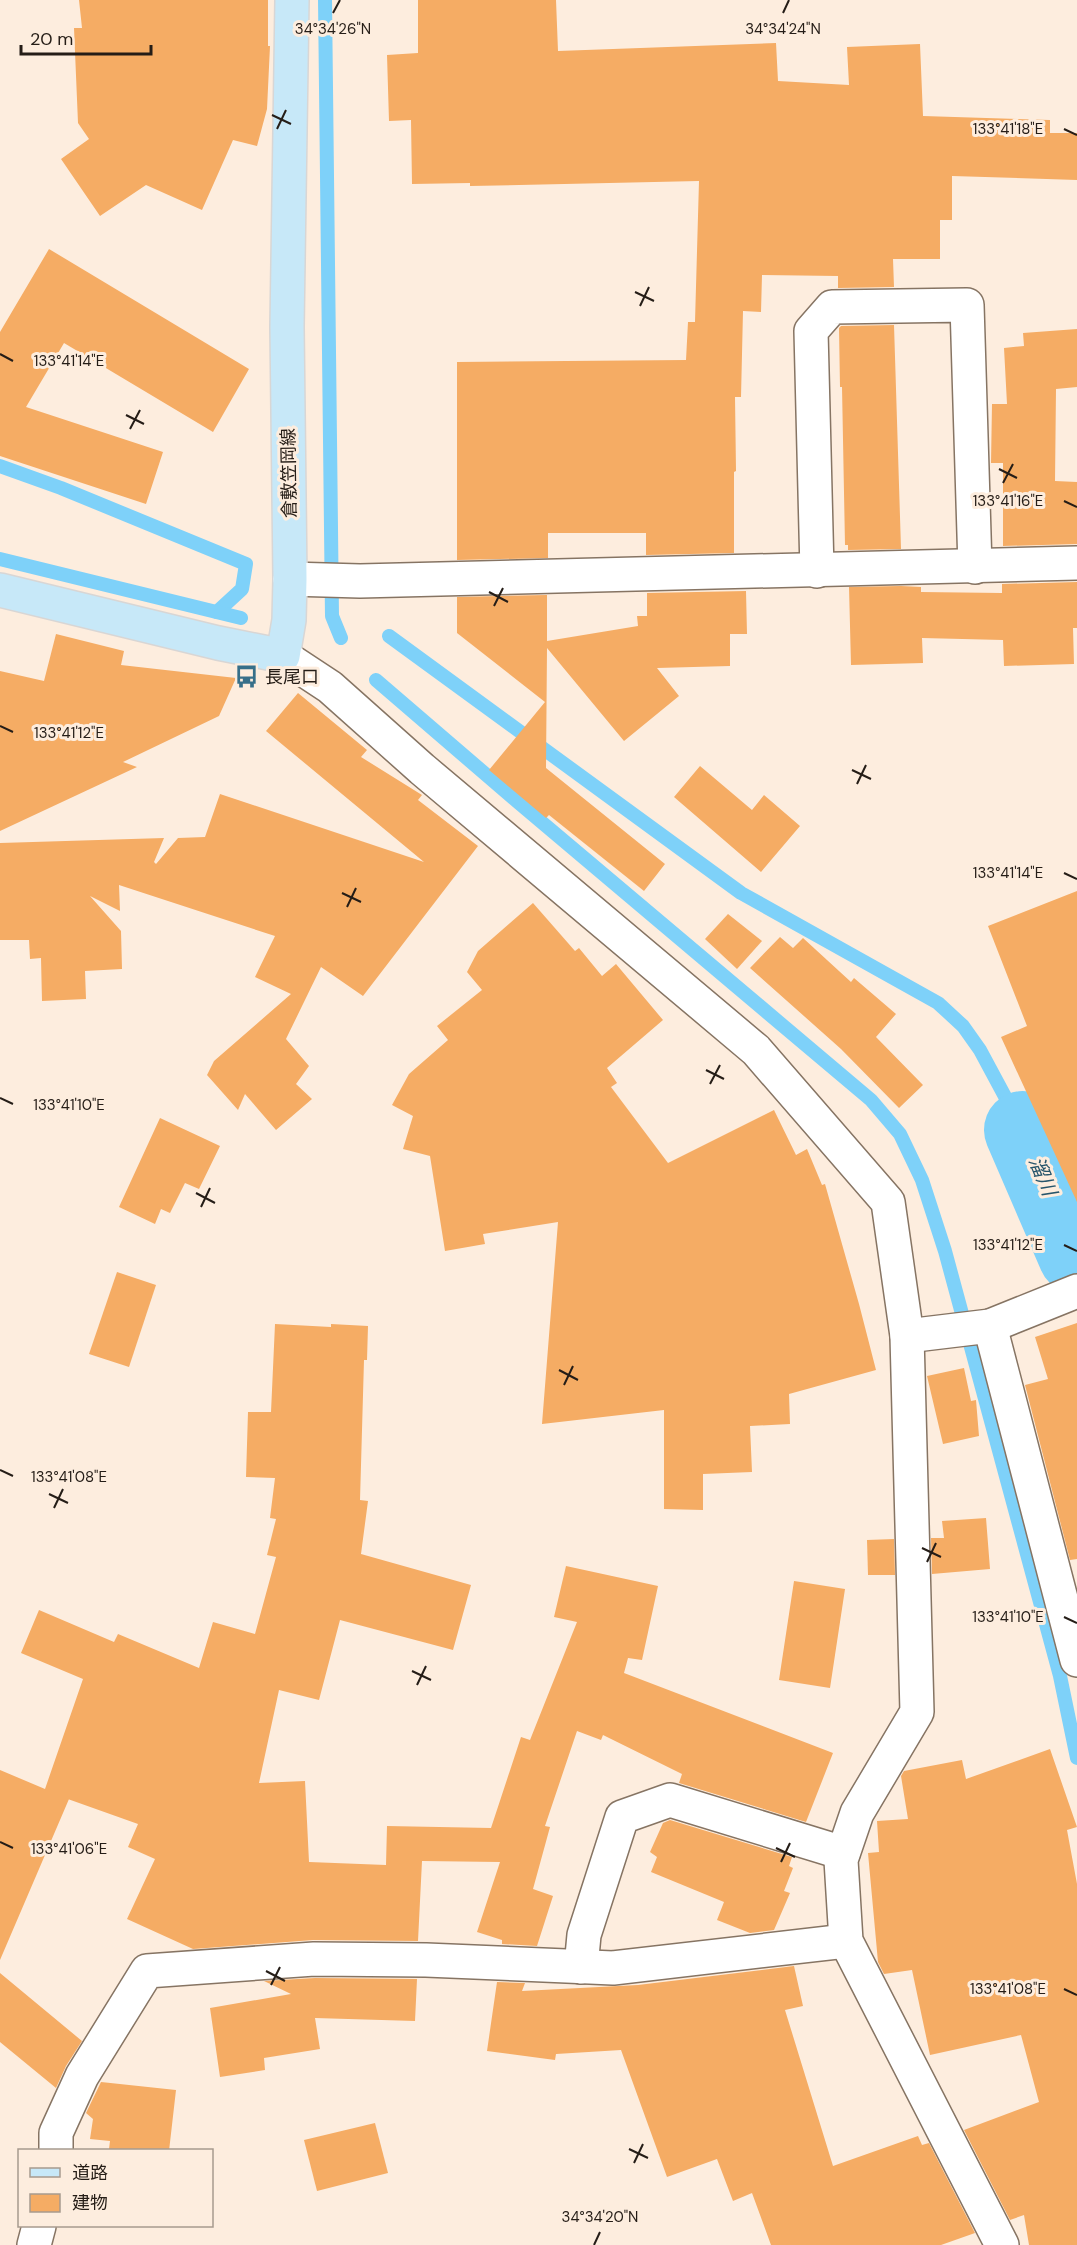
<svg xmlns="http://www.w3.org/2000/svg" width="1077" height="2245" font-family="'DM Sans','Noto Sans JP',sans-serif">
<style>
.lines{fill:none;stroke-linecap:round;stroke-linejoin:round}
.stream{stroke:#7ed1f9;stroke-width:14}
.river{stroke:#7ed1f9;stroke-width:78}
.building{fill:#f5ac64}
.minor-casing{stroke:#867463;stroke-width:36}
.primary-casing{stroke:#d8d6d5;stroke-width:36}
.minor{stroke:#fff;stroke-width:33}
.primary{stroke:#c7e8f8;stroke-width:33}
.ticks{fill:none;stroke:#251d17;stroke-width:2}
.labels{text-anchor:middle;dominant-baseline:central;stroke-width:6;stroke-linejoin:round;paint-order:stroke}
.street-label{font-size:18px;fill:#251d17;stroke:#fdedde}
.poi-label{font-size:18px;fill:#251d17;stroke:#fdedde;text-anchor:start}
.water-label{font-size:20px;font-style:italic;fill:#27556b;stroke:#fdedde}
.ticks-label{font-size:15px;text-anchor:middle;fill:#251d17;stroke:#fdedde;stroke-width:6;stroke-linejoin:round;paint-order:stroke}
</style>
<rect width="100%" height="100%" fill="#fdedde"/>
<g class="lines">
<g class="stream">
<path d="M325,0l7,616 9,22"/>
<path d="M0,466l61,22 185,76 -4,25 -25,23"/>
<path d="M0,559l241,59"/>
<path d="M389,636l352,257 197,110 25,23 17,24 43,80"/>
<path d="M376,680l143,123 352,297 29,34 22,46 23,71 115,425 17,82"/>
</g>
<path class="river" d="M1023,1130l54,125"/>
</g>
<g class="building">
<path d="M79,0h189v46h2l-3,63 -10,37 -24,-6 -31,70 -56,-25 -46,31 -39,-57 28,-20 -11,-16 -4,-95h8z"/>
<path d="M418,0h138l2,51 218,-8 2,38 71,4 -2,-38 73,-3 3,72 127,4v13h27v47l-125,-4v44h-12v39h-47l1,28 -56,1v-12l-76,-1 -1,37 -18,-1 -2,86h-6l1,74 -2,1v81l-88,2v-22h-98v25l-91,2v-198l229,-2 2,-38h7l4,-141 -229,5v-3l-58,1 -1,-64 -22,1 -2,-66 31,-2z"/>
<path d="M49,249l200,120 -36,63 -149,-89 -38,64 137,45 -17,52 -146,-48v-124z"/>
<path d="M894,325l7,224 -53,1v-5h-3l-3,-158h-2l-1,-59 2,-2z"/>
<path d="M1077,329v58l-21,2 -1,92 22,1v62l-74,2v-83h-12l1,-59h15l-3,-56 20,-2 -1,-13z"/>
<path d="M1077,582v46h-4l1,36 -70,2 -1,-26 -81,-2 1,25 -72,2 -2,-78 52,-1 20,1v5l81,1v-9z"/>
<path d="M746,591l1,43h-17v32l-73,2 22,28 -55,45 -77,-93 -1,120 119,96 -21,27 -95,-76 -3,3 -57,-48 56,-68 -88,-69v-36l90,-2v46l91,-15 -1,-10h10v-23z"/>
<path d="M56,634l68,17 -3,14 115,13 -17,38 -96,46 14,5 -137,64v-160l44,10z"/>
<path d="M298,693l69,57 -6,7 61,38 -4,5 60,46 -115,150 -42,-29 -35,72 23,27 -13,18 16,15 -36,31 -31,-36 -7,16 -31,-35 7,-14 77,-67 -36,-17 20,-41 -156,-51 1,26 -30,-15 31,35 1,38 -37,2 1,28 -44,2 -1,-43 -11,1 -1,-19h-29v-97l164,-5 -10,24 2,2 22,-26 27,-1 15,-43 204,68 -158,-131z"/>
<path d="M700,766l52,44 12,-15 36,31 -39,46 -87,-75z"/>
<path d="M1077,891v311l-76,-165 26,-11 -39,-100z"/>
<path d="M533,903l42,48 4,-3 23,28 14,-12 47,56 -56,48 10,15 -6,4 57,76 106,-53 22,45 11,-6 15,36 3,-1 34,120 17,66 -87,24 1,30 -40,2 2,46 -49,2v36l-39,-1v-99l-122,14 16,-202 -75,12 2,10 -40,7 -15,-95 -27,-7 10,-33 -21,-11 17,-31 39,-34 -11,-14 45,-36 -15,-18 11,-21z"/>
<path d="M728,914l34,27 -25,28 -32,-30z"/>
<path d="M780,937l13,11 10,-10 48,44 3,-4 42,36 -20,23 47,48 -24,23 -58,-59 -91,-81z"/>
<path d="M160,1118l60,28 -21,43 -14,-6 -15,30 -9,-4 -6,15 -36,-17z"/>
<path d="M117,1272l39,13 -27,82 -40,-13z"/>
<path d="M1077,1323v236l-7,1 -45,-175 23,-6 -13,-42z"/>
<path d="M275,1324l56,3v-3l37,2 -1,34h-3l-4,140 8,1 -7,53 110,31 -18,65 -113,-30 -21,80 -40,-10 -20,93 46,-2 4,81 77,3 1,-39 104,2 30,-91 9,3 47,-118 -23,-5 12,-51 92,20 -16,74 -14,-2 -4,15 209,80 -27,69 -127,-39 3,-9 -79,-39 -2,5 -24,-9 -32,95 5,1 -17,62 20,7 -16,50 -35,-2v-4l-25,-8 23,-70 -78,-1 -4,80 -105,-1 -120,9 -66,-30 28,-60 -27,-12 10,-23 -73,-26 4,1 -69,161v-190l45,19 38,-110 -62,-26 18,-43 75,32 4,-8 81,34 14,-46 42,12 21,-77 -9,-2 9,-36 -6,-1 5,-40 -29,-1 2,-65h23z"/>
<path d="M964,1368l7,33 5,-1 3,36 -36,8 -16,-68z"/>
<path d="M986,1518l4,51 -58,5 -1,-36h13l-2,-17z"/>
<path d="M894,1539l1,36h-27l-1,-35z"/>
<path d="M794,1581l51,8 -15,99 -51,-8z"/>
<path d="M1050,1749l27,78 -10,3 10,54v361h-48l-5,-30 -14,5 -46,-90 75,-28 -18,-67 -91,20 -18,-85 -28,4 -6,-12 -10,-109 11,-1 -2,-31 31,-2 -7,-43 3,-5 58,-11 4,19z"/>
<path d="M670,1820l122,37 -3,9 4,2 -9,23 6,2 -16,37 -24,3 -33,-13 7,-18 -73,-30 6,-15 -7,-5 13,-29z"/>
<path d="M794,1966l9,40 -18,4 48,156 85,-30 4,9 7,-2 46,90 -34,12h-170l-19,-52 -19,8 -16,-42 -50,18 -46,-127 -65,4 -1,6 -68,-9 10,-69 28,1 -3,8 116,-6z"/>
<path d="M0,1973l82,68 -16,25 -10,22 -56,-46z"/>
<path d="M315,1978l102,1 -2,42 -100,-3 5,31 -56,9 1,12 -45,7 -10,-69 81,-14 -27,-13z"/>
<path d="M101,2082l75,8 -7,61 -60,-2 1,-8 -20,-2 3,-20 -7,-6z"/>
<path d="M375,2123l13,50 -71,18 -13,-51z"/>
</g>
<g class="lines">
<defs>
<g id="minor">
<path d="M817,571l-6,-240 21,-24 135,-2 8,262"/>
<path d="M290,579l70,2 717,-18"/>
<path d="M283,656l47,31 92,82 334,281 132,152 19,134 10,376 -60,101 -16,47 5,81 156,304"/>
<path d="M990,1326l87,334"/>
<path d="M907,1336l83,-10 87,-35"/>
<path d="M581,1967l3,-32 38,-118 48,-17 173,53"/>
<path d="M56,2150v-17l26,-57 65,-105 167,-12 112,1 187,8 233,-27"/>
<path d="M34,2245l5,-19"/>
</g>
<path id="primary" d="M0,590l218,53 65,13 6,-36 1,-41 -3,-252 5,-327"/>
</defs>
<use href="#minor" class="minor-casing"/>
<use href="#primary" class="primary-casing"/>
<use href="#minor" class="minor"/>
<use href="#primary" class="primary"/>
</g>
<path class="ticks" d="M333,13l7,-13M783,13l6,-13M272,115l19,9M277,129l9,-19M1064,129l13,6M635,292l19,9M640,306l9,-19M0,354l13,7M126,415l18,9M130,429l10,-19M999,469l18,9M1003,483l10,-19M1064,501l13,6M489,592l19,10M494,606l9,-18M0,726l13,6M852,770l19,9M857,784l9,-19M1064,873l13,6M342,893l19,9M347,907l9,-19M706,1070l18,9M710,1084l10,-19M0,1098l13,6M196,1193l19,10M201,1207l9,-19M1064,1245l13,6M559,1370l19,10M564,1385l9,-19M0,1470l13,6M49,1494l19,9M54,1508l9,-19M922,1548l19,9M927,1562l9,-19M1064,1617l13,6M412,1671l19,9M417,1685l9,-19M0,1842l13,6M776,1848l19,9M781,1862l9,-19M266,1971l19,10M271,1985l9,-18M1064,1989l13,6M629,2149l19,9M634,2163l9,-19M594,2245l6,-13"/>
<defs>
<symbol id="bus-bare" viewBox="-9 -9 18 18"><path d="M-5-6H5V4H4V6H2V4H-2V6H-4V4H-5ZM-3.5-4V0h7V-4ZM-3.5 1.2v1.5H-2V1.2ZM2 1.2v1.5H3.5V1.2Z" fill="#376f89" stroke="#fdedde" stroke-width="2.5" paint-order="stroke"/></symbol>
</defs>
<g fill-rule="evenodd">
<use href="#bus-bare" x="230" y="660" width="33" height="33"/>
</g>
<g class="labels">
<g class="street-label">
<text transform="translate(289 473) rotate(-91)">倉敷笠岡線</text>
</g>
<g class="poi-label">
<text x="265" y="677">長尾口</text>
</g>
<g class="water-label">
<text transform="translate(1043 1176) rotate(67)">溜川</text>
</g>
</g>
<g class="ticks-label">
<text x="333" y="34">34°34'26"N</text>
<text x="783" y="34">34°34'24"N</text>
<text x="1008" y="134">133°41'18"E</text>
<text x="69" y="366">133°41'14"E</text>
<text x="1008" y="506">133°41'16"E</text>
<text x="69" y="738">133°41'12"E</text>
<text x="1008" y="878">133°41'14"E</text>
<text x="69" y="1110">133°41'10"E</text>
<text x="1008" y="1250">133°41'12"E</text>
<text x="69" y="1482">133°41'08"E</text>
<text x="1008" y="1622">133°41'10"E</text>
<text x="69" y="1854">133°41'06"E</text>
<text x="1008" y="1994">133°41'08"E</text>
<text x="600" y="2222">34°34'20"N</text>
</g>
<rect x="18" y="2149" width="195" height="78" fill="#fdedde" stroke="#a79a8e" stroke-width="1.5"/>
<rect x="30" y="2168" width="30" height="9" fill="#c7e8f8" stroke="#a79a8e" stroke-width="1.5"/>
<text x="72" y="2179" font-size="18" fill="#251d17">道路</text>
<rect x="30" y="2194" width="30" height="18" fill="#f5ac64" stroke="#a79a8e" stroke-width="1.5"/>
<text x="72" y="2209" font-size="18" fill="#251d17">建物</text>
<path d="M21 45v9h130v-9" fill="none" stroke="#251d17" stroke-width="3"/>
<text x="30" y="45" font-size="18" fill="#251d17" stroke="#fdedde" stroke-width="4.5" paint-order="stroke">20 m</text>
</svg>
